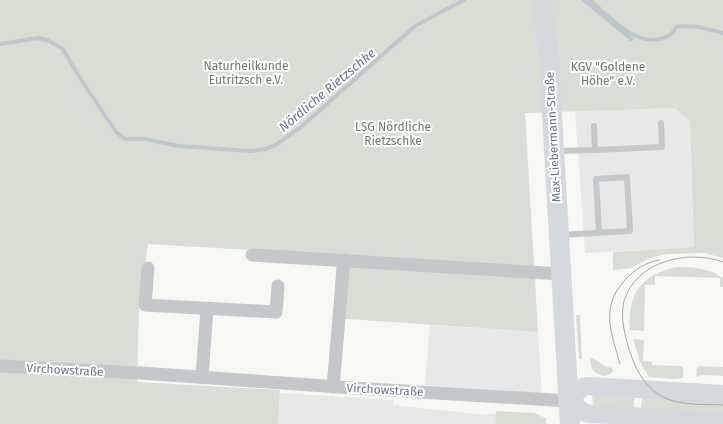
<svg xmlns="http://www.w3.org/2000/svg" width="723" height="424" font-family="'Fira Sans',sans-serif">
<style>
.built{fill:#e7e8e7}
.green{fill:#d8ded4}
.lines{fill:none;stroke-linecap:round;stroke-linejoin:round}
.stream{stroke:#bcc8cc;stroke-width:4}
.service{stroke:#c4c8cb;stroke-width:6}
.minor{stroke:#c4c8cb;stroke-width:13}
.secondary{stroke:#d4d9dd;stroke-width:18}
.primary{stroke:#d4d9dd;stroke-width:20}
.tram{stroke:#a4aab0;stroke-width:1}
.labels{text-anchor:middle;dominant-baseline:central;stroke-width:4;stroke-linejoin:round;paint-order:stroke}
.park-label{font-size:12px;fill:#687c64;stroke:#fff}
.street-label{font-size:12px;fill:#657685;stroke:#fff}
.water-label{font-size:13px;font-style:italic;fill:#617782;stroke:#fff}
</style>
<rect width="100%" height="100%" fill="#f7f7f3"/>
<g class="built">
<path d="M675,108l15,13 4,126 -109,6 -10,-142z"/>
<path d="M430,325l108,7 4,62 -117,-9z"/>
<path d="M280,393l113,7v5l84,9 57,-1 12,11h-268z"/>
</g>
<g class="green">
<path d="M0,0h723v258l-19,-5 -38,1 -16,4 -19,10 -18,2v-18l81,-5 -4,-126 -15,-13 -150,5 13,219 -205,-14 4,-63 -189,-11 -9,62 -2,76 143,8 -2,34h-278z"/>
<path d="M677,267c17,0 31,1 46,11v9h-3v-9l-65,-2v9h-10l-1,46 -14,-1c-3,-35 11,-56 47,-63z"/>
<path d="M576,315h4l2,44h-3z"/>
<path d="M633,339l11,1 -1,21 9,1v3l29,1 2,2v10l-9,1 -25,-2 -9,-15z"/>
<path d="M590,358c7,0 12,9 22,10l1,4 -7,4c-12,-1 -16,-7 -16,-18z"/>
<path d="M697,366l26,1v9l-20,-1 -7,2z"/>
<path d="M592,391l42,3v17l-41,-3z"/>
<path d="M642,394l81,5v17l-82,-5z"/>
<path d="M496,411l38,2 12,5v6h-49l-2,-4z"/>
</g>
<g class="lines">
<g class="stream">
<path d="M584,0l47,39"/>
<path d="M590,0c22,19 49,52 80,35 4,-2 4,-7 8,-9l21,1 24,6"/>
<path d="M0,44l38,-6 9,2 16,9 15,26 38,57 9,7h20l34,7 72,5 14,-2 11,-4 25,-18 114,-101 49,-26"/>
</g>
<g class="service">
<path d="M595,150l67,-3 -1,-24"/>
<path d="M556,151l39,-1 -1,-24"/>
<path d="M561,235l69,-4 -3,-54 -31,2 3,54"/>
</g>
<g class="minor">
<path d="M252,255l310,19"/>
<path d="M148,268l-3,37 131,7 2,-26"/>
<path d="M0,366l141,7 212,15 216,13"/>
<path d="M202,377l5,-68"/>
<path d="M333,387l11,-127"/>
</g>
<path class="secondary" d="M723,394l-134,-8 -6,1 -14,14 16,12 6,1 132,7"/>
<path class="primary" d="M541,0l7,47 22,377"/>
<g class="tram">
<path d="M723,262c-35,-13 -87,-1 -99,39 -4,17 1,35 6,51 6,18 15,36 33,45 18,9 41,7 60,8"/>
<path d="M620,364c-9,-32 -20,-57 5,-84 10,-11 20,-17 34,-20"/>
</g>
</g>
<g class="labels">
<g class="park-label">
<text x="246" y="66">Naturheilkunde<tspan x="246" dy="14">Eutritzsch e.V.</tspan></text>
<text x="608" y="67">KGV "Goldene<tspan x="608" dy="14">Höhe" e.V.</tspan></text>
<text x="393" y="127">LSG Nördliche<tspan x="393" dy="14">Rietzschke</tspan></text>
</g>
<g class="street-label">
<text transform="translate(553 137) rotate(-93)">Max-Liebermann-Straße</text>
<text transform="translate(65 370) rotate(3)">Virchowstraße</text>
<text transform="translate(385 390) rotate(3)">Virchowstraße</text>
</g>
<g class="water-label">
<text transform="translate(327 90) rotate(-40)">Nördliche Rietzschke</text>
</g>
</g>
</svg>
